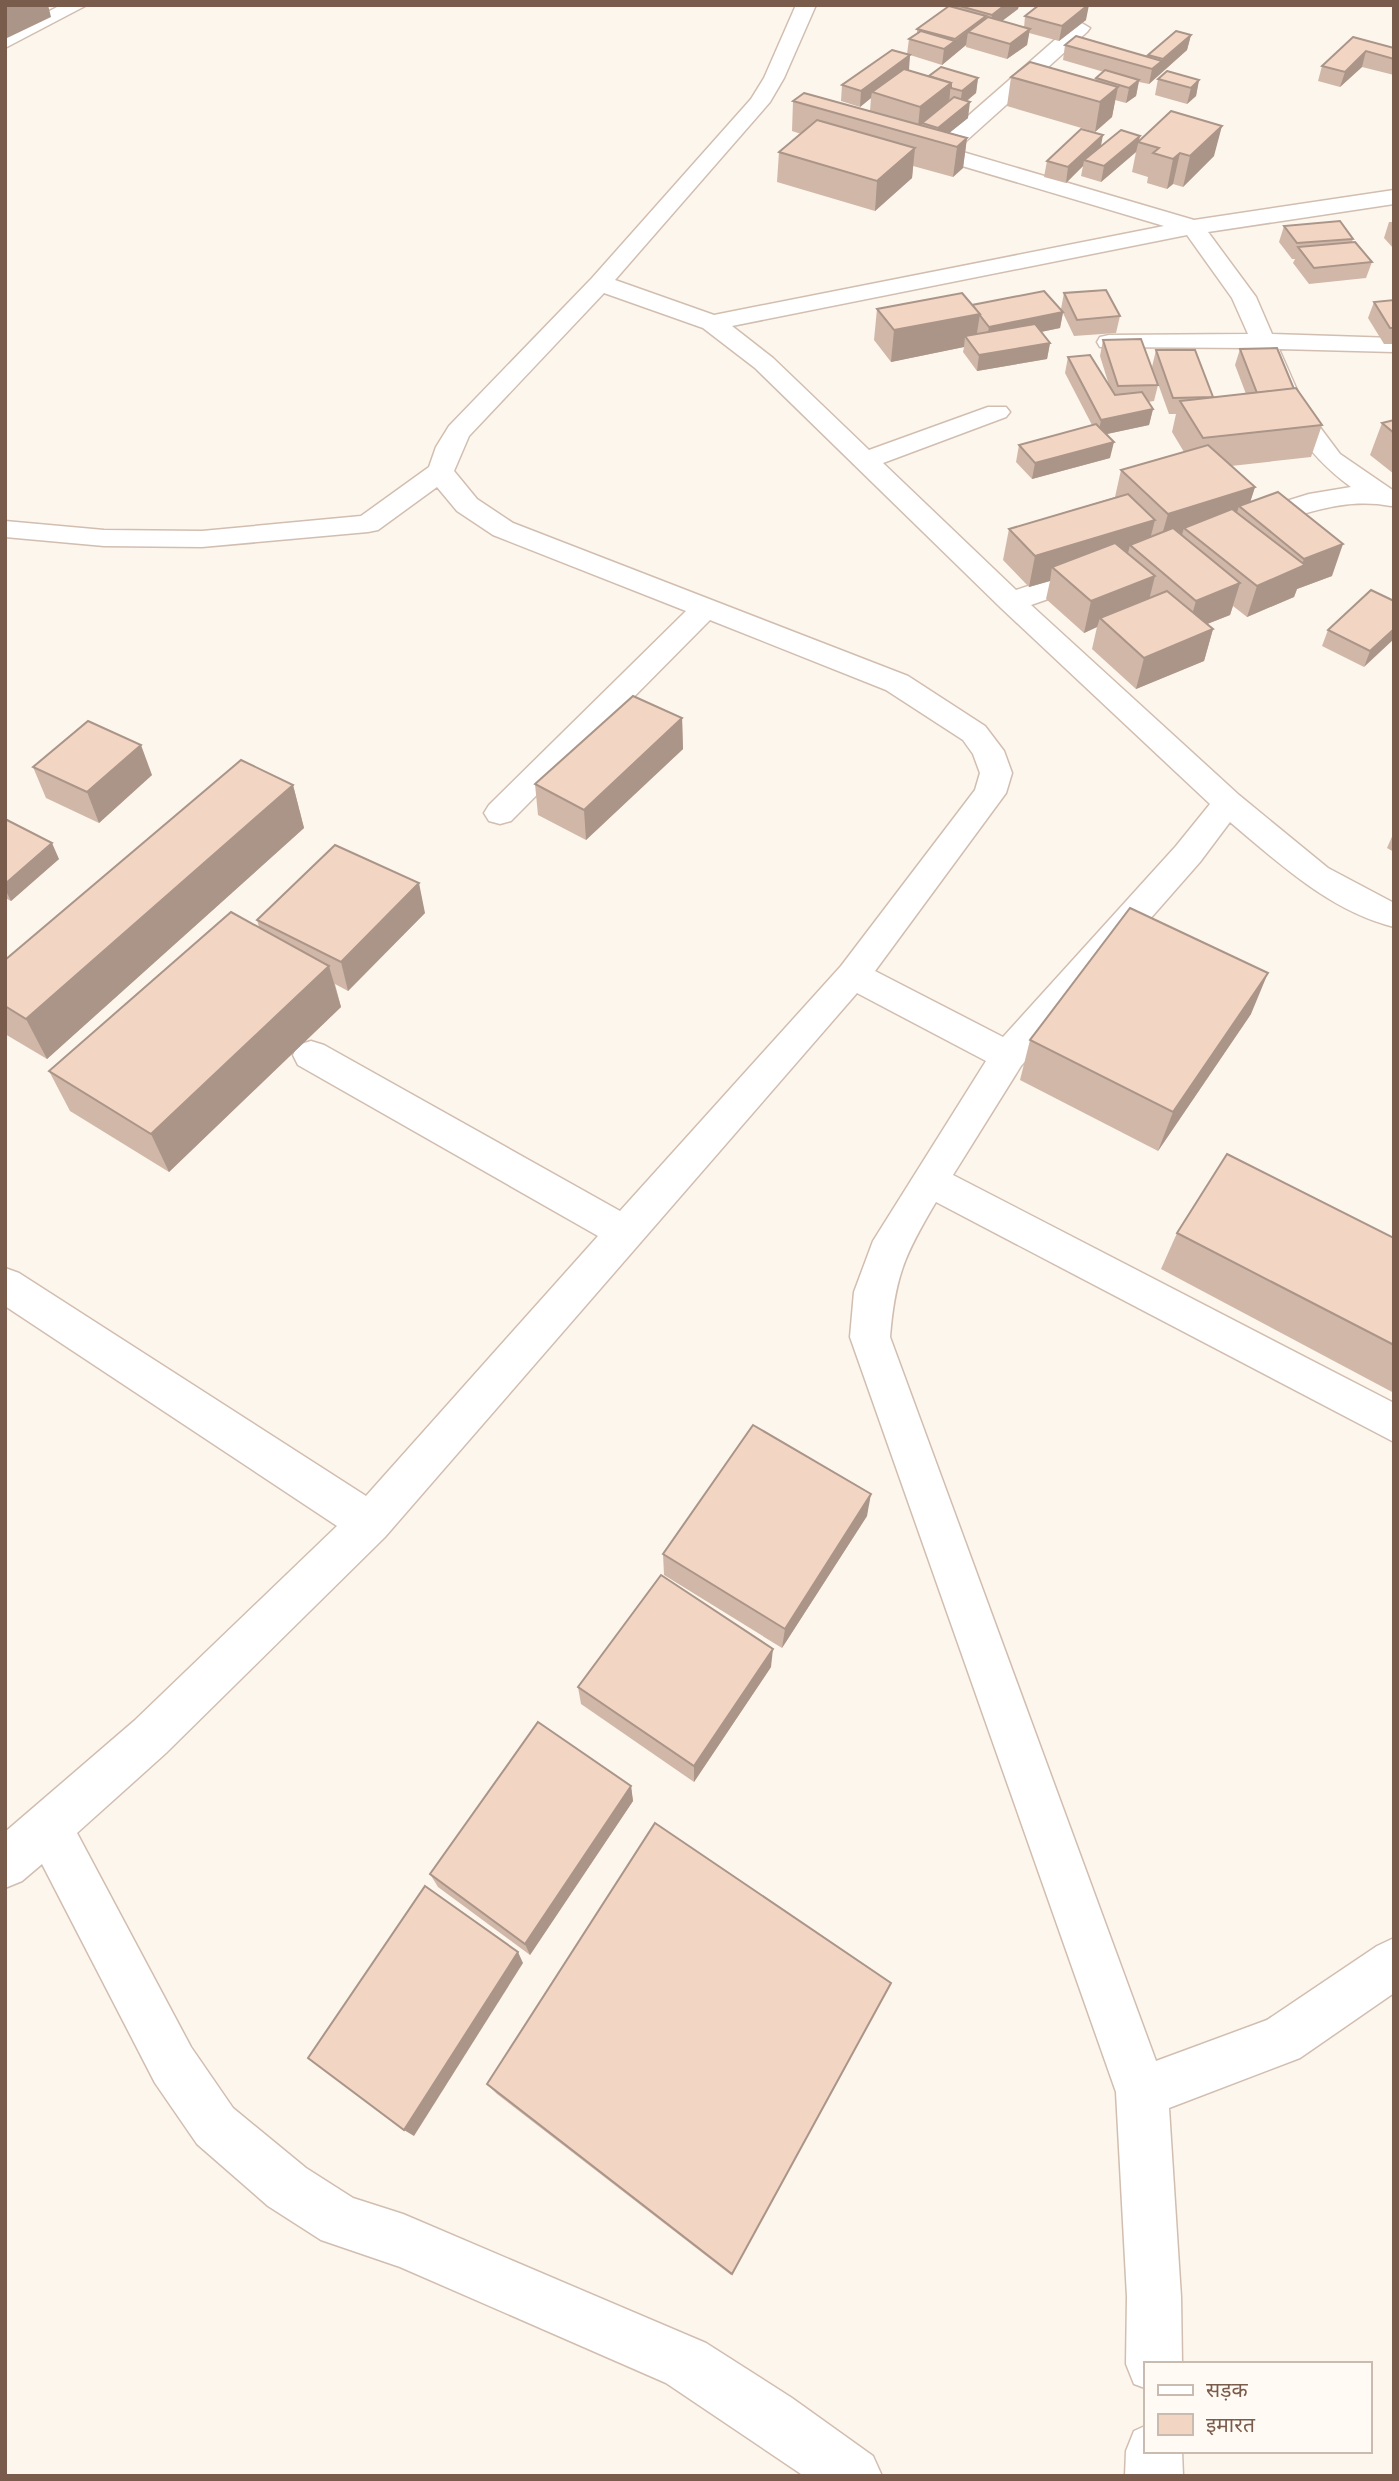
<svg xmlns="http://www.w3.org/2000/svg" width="1399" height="2481" font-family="'Exo 2','Noto Sans Devanagari',sans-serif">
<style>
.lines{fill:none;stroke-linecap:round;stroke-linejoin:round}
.minor-casing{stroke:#d1beb0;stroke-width:3}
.minor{fill:#fff;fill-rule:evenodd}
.wall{fill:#d1b7a8}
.shaded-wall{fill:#aa9588}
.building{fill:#f3d5c3;stroke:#aa9588;stroke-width:2}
</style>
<rect width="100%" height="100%" fill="#fdf6ec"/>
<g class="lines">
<defs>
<g id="minor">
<path d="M61,5h26l-82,43v-14z"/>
<path d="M796,5h20l-32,73 -14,24 -155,178 99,35 450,-89 -259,-77 -3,-5 11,-7 23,7 137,-120 7,-2 10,6 -3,4 -131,118 238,70 200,-30v14l-186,28 48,65 16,37 122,4v14l-115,-3 25,57 36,48 54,37v14l-3,1c-52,-10 -94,12 -143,24l-10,-2 -4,-6 4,-6 71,-22 42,-7c-51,-37 -73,-82 -97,-139l-154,-1 -3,-5 3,-5 9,-2 139,-1 -16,-36 -45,-63 -455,91 41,32 96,92 119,-43h18l4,5 -4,5 -123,46 133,127 72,-24 10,-3 10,3 4,6 -4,6 -77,27 208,190 89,73 66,35v24c-64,-16 -114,-63 -164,-105l-30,40 -179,204 -68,109 441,228v39l-458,-240c-31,52 -41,74 -46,135l266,724 111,-41 110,-74 17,-8v55l-94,65 -131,50 12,189 1,67h-37v24l-11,-4 -8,-20 1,-67 -11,-205 -266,-755 4,-45 19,-51 113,-180 -129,-68 -472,544 -219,216 -89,80 114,214 42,61 73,60 47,30 50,16 303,129 86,55 81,58 9,20h-78l-138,-93 -266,-116 -79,-27 -53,-34 -71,-62 -42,-61 -113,-219 -20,17 -17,7v-56l129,-111 203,-195 -332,-220v-38l14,5 347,223 232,-260 -300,-171 -5,-10 5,-10 13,-4 13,4 296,166 221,-245 134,-176 5,-17 -7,-19 -10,-14 -77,-50 -176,-70 -199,201 -11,3 -11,-3 -5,-8 5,-8 197,-194 -193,-76 -36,-24 -20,-24 -59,43 -10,2 -166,15 -98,-1 -99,-9v-16l99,9 98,1 159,-15 68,-49 7,-20 13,-21 143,-148 159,-179 13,-21zM604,293l99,35 52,40 246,240 209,196 -34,42 -173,191 -128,-66 131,-178 6,-20 -8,-22 -19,-25 -77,-50 -395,-153 -36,-24 -23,-28 15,-35z"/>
<path d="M1145,2426v25h37l1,25h-58l1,-25 8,-20z"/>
</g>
</defs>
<use href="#minor" class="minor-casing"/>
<use href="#minor" class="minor"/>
</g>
<g class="wall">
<path d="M953,5h66l-1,4 -16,12 22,7 1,-12 61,4 -27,21 -30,-8 -2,12 -20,14 -41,-12v-2l-24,20 -32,-10 -2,15 21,6 49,2 -2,15 -9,8 1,17 -19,15 18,5 -4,30 -10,9 -40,-11 -1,12 -37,33 -98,-29 2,-30 22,-18 -9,-3 1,-30 77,10 1,-13 -11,9 -19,-6 1,-16 65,-31 2,-15 8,-5v-5l36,-22z"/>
<path d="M1191,35l-4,15 -38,34 -10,-2 -3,14 -10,7 -11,-3 -3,17 -17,15 -88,-26 4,-29 84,3 1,-2 8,-6 -41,-12 2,-15 83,11v-1z"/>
<path d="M1353,37l41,11v27l-32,-8 -22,20 -22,-6 4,-15z"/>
<path d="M1158,79l41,1 -3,16 -9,8 -32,-9z"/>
<path d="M1140,136l-1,4 75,16 -31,31 -10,-3 -6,5 -20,-6 1,-6 -16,-5 4,-20 -35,30 -20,-6 2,-10 -17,17 -22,-6 3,-16z"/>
<path d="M1389,222h5v27l-10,-11z"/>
<path d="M1284,226l69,13 -1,3 20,20 -6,16 -57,6 -16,-21 2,-4h-3l-13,-17z"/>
<path d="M1064,293l56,23 -4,17 -42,3 -11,-23 -3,15 -19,4 9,11 -3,16 -70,12 -14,-19 1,-5 -73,15 -17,-22 3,-31 95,-4 89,4z"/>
<path d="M1394,300v44h-10l-16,-26 6,-16z"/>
<path d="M1103,340l55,45 -4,16 -6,1 5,7 -4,16 -43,9 4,24 -78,21 -16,-17 3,-17 73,-20 -27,-52 3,-16 41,28 -9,-29z"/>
<path d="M1240,349l54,40 28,36 -11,32 -80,9 24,21 -5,15 82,74 -35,13 -3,8 -47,20 -14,-11 -3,9 -23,9 6,5 -9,32 -68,28 -44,-40 5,-22 -13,6 -38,-34 4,-18 -21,6 -26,-27 6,-31 106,-32 6,-27 63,-18 -12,-20 4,-18h-7l-17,-47 4,-17 57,47 33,-3 -11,-29z"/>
<path d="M1394,420v54l-24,-19 12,-32z"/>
<path d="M1394,601l-30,66 -42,-21 6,-16z"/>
<path d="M682,718l1,31 -97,91 -48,-25 -3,-31z"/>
<path d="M33,767l119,8 -53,48 -53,-25z"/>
<path d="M293,785l11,43 -257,231 -42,-25v-74z"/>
<path d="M5,819l54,40 -48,42 -6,-3z"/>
<path d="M1394,832v20l-7,-4z"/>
<path d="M425,913l-77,78 -13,-7 6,23 -172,165 -99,-61 -21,-40 210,-144 -2,-7z"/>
<path d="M1251,1014l-93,137 -138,-71 10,-40z"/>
<path d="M1177,1233l217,5v155l-233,-124z"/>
<path d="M867,1516l-85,132 -118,-73 -1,-21z"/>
<path d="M771,1667l-77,115 -113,-78 -3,-17z"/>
<path d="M631,1786l2,15 -103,154 -92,-68 -8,-13z"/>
<path d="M487,2084l245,190 -1,1 -234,-181z"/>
</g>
<g class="shaded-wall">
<path d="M5,5h43l3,12 -46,22z"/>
<path d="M1005,5h14l-1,4 -28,21 2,-15z"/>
<path d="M1089,5l-3,15 -27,21 3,-15z"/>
<path d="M986,16l-2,15 -16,1 -2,13 -24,20 2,-16z"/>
<path d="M1030,29l-3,16 -20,14 3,-15z"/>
<path d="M1191,35l-4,15 -38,34 3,-15z"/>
<path d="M1366,51l-4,16 -22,20 5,-15z"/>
<path d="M910,55l-1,15 -37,22 -1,6 -11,9 1,-16z"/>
<path d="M978,78l-2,15 -16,13 2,-15z"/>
<path d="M1139,80l-3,16 -10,7 3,-15z"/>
<path d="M1199,80l-3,16 -9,8 4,-16z"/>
<path d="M951,83l-3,30 -26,10 -1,11 -4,3 3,-30z"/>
<path d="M1118,87l-6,30 -17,15 5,-30z"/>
<path d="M970,102l-2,16 -30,24 -2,-1 2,-13z"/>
<path d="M1222,126l-8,30 -31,31 7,-31z"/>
<path d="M1103,135l-3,16 -16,9 -1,6 -17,17 2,-16z"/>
<path d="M1140,136l-4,16 -35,30 3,-16z"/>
<path d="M967,138l-4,30 -10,9 4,-30z"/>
<path d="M915,148l-3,30 -37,33 2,-30z"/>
<path d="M1180,153l-7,31 -6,5 6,-30z"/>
<path d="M1063,312l-3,16 -74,15 3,-16z"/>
<path d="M980,314l-5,31 -10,-9 -1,11 -73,15 3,-32z"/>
<path d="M1050,343l-3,16 -70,12 2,-16z"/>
<path d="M1153,409l-4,16 -51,11 3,-16z"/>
<path d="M1114,442l-4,16 -78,21 3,-16z"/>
<path d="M1255,487l-8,25 -8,-6 -5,16 -50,6 -3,10 -22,7 9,-31z"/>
<path d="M1155,520l-8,31 -17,-6 -3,12 -75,10 -2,14 -21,6 6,-31z"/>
<path d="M1343,544l-11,32 -35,13 -3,8 -47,20 10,-31 44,-19 3,-8z"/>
<path d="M1155,576l-8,32 -47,10 -3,9 -13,6 7,-32z"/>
<path d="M1240,583l-10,32 -43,17 9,-31z"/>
<path d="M1213,629l-9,32 -68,28 8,-31z"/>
<path d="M1394,629v10l-30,28 6,-16z"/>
<path d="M682,718l1,31 -97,91 -2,-30z"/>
<path d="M141,745l11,30 -53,48 -12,-31z"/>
<path d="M293,785l11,43 -257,231 -21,-40z"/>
<path d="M52,843l7,16 -48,42 -6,-12v-5z"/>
<path d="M419,883l6,30 -77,78 -7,-29z"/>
<path d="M329,966l12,41 -172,165 -18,-38z"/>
<path d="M1268,973l-17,41 -93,137 15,-39z"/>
<path d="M871,1494l-4,22 -85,132 3,-19z"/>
<path d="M773,1649l-2,18 -77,115v-16z"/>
<path d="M631,1786l2,15 -103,154 -5,-11z"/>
<path d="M518,1952l5,11 -109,173 -10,-6z"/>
</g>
<g class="building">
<path d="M956,5h49l-13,10z"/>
<path d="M1039,5h49l-26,21 -37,-10z"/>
<path d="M949,6l37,10 -31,23 -38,-10z"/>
<path d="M988,17l42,12 -20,15 -42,-12z"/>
<path d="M921,31l34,10 -11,8 -35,-10z"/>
<path d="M1176,31l15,4 -28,24 -15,-4z"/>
<path d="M1076,36l86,25 -10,8 -87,-24z"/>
<path d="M1353,37l41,11v11l-28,-8 -21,21 -23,-6z"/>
<path d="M892,50l18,5 -49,36 -19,-6z"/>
<path d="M1030,62l88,25 -18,15 -89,-25z"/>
<path d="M941,67l37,11 -16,13 -11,-3v-5l-22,-7z"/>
<path d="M904,69l47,14 -31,24 -48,-15z"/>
<path d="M1105,70l34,10 -10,8 -33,-10z"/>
<path d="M1167,71l32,9 -8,8 -33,-9z"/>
<path d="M804,93l163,45 -10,9 -164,-46z"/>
<path d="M954,97l16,5 -32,26 -16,-5z"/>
<path d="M1171,111l51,15 -32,30 -10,-3 -7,6 -20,-6 6,-5 -21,-6z"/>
<path d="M817,120l98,28 -38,33 -98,-29z"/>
<path d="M1081,129l22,6 -35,32 -21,-6z"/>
<path d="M1121,130l19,6 -36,30 -20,-6z"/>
<path d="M1340,221l13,18 -56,4 -13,-17z"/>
<path d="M1355,242l17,20 -58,6 -16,-21z"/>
<path d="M1106,290l14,26 -43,4 -13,-27z"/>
<path d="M1044,291l19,21 -74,15 -17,-22z"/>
<path d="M962,293l18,21 -86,16 -17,-21z"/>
<path d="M1394,300v28h-4l-16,-26z"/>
<path d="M1035,324l15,19 -71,12 -14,-19z"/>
<path d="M1141,339l17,46 -40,1 -15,-46z"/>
<path d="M1277,348l17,41 -37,4 -17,-44z"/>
<path d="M1156,350h39l18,47 -40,1z"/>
<path d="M1090,355l25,40 27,-3 11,17 -52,11 -33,-63z"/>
<path d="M1296,388l26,37 -119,13 -23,-37z"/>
<path d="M1394,420v13l-12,-10z"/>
<path d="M1096,424l18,18 -79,21 -16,-18z"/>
<path d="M1208,445l47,42 -87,27 -47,-44z"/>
<path d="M1278,492l65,52 -39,15 -65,-53z"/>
<path d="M1128,494l27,26 -120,36 -26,-27z"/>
<path d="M1232,509l73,56 -48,21 -73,-58z"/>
<path d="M1173,528l67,55 -44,18 -66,-56z"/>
<path d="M1115,543l40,33 -64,25 -39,-34z"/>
<path d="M1371,590l23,11v28l-24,22 -42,-21z"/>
<path d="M1167,591l46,38 -69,29 -44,-40z"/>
<path d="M633,696l49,22 -98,92 -49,-26z"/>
<path d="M88,721l53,24 -54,47 -54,-25z"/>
<path d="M241,760l52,25 -267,234 -21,-13v-46z"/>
<path d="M5,819l47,24 -47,41z"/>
<path d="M335,845l84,38 -78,79 -84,-42z"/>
<path d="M1130,908l138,65 -95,139 -143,-72z"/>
<path d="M231,912l98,54 -178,168 -102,-63z"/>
<path d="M1227,1154l167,84v107l-217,-112z"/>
<path d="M753,1425l118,69 -86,135 -122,-75z"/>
<path d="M661,1575l112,74 -79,117 -116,-79z"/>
<path d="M538,1722l93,64 -106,158 -95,-70z"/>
<path d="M655,1823l236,160 -159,291 -245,-190z"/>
<path d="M425,1886l93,66 -114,178 -96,-72z"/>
</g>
<rect width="1399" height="2481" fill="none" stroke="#7a5c4d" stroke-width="14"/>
<rect x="1144" y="2362" width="228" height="91" fill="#fffaf3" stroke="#cabbb1" stroke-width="2"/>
<rect x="1158" y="2385" width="35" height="10" fill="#ffffff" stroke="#cabbb1" stroke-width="2"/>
<text x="1206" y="2397" font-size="21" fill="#7a5c4d">सड़क</text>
<rect x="1158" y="2414" width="35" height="21" fill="#f3d5c3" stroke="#cabbb1" stroke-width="2"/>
<text x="1206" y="2432" font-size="21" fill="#7a5c4d">इमारत</text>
</svg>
